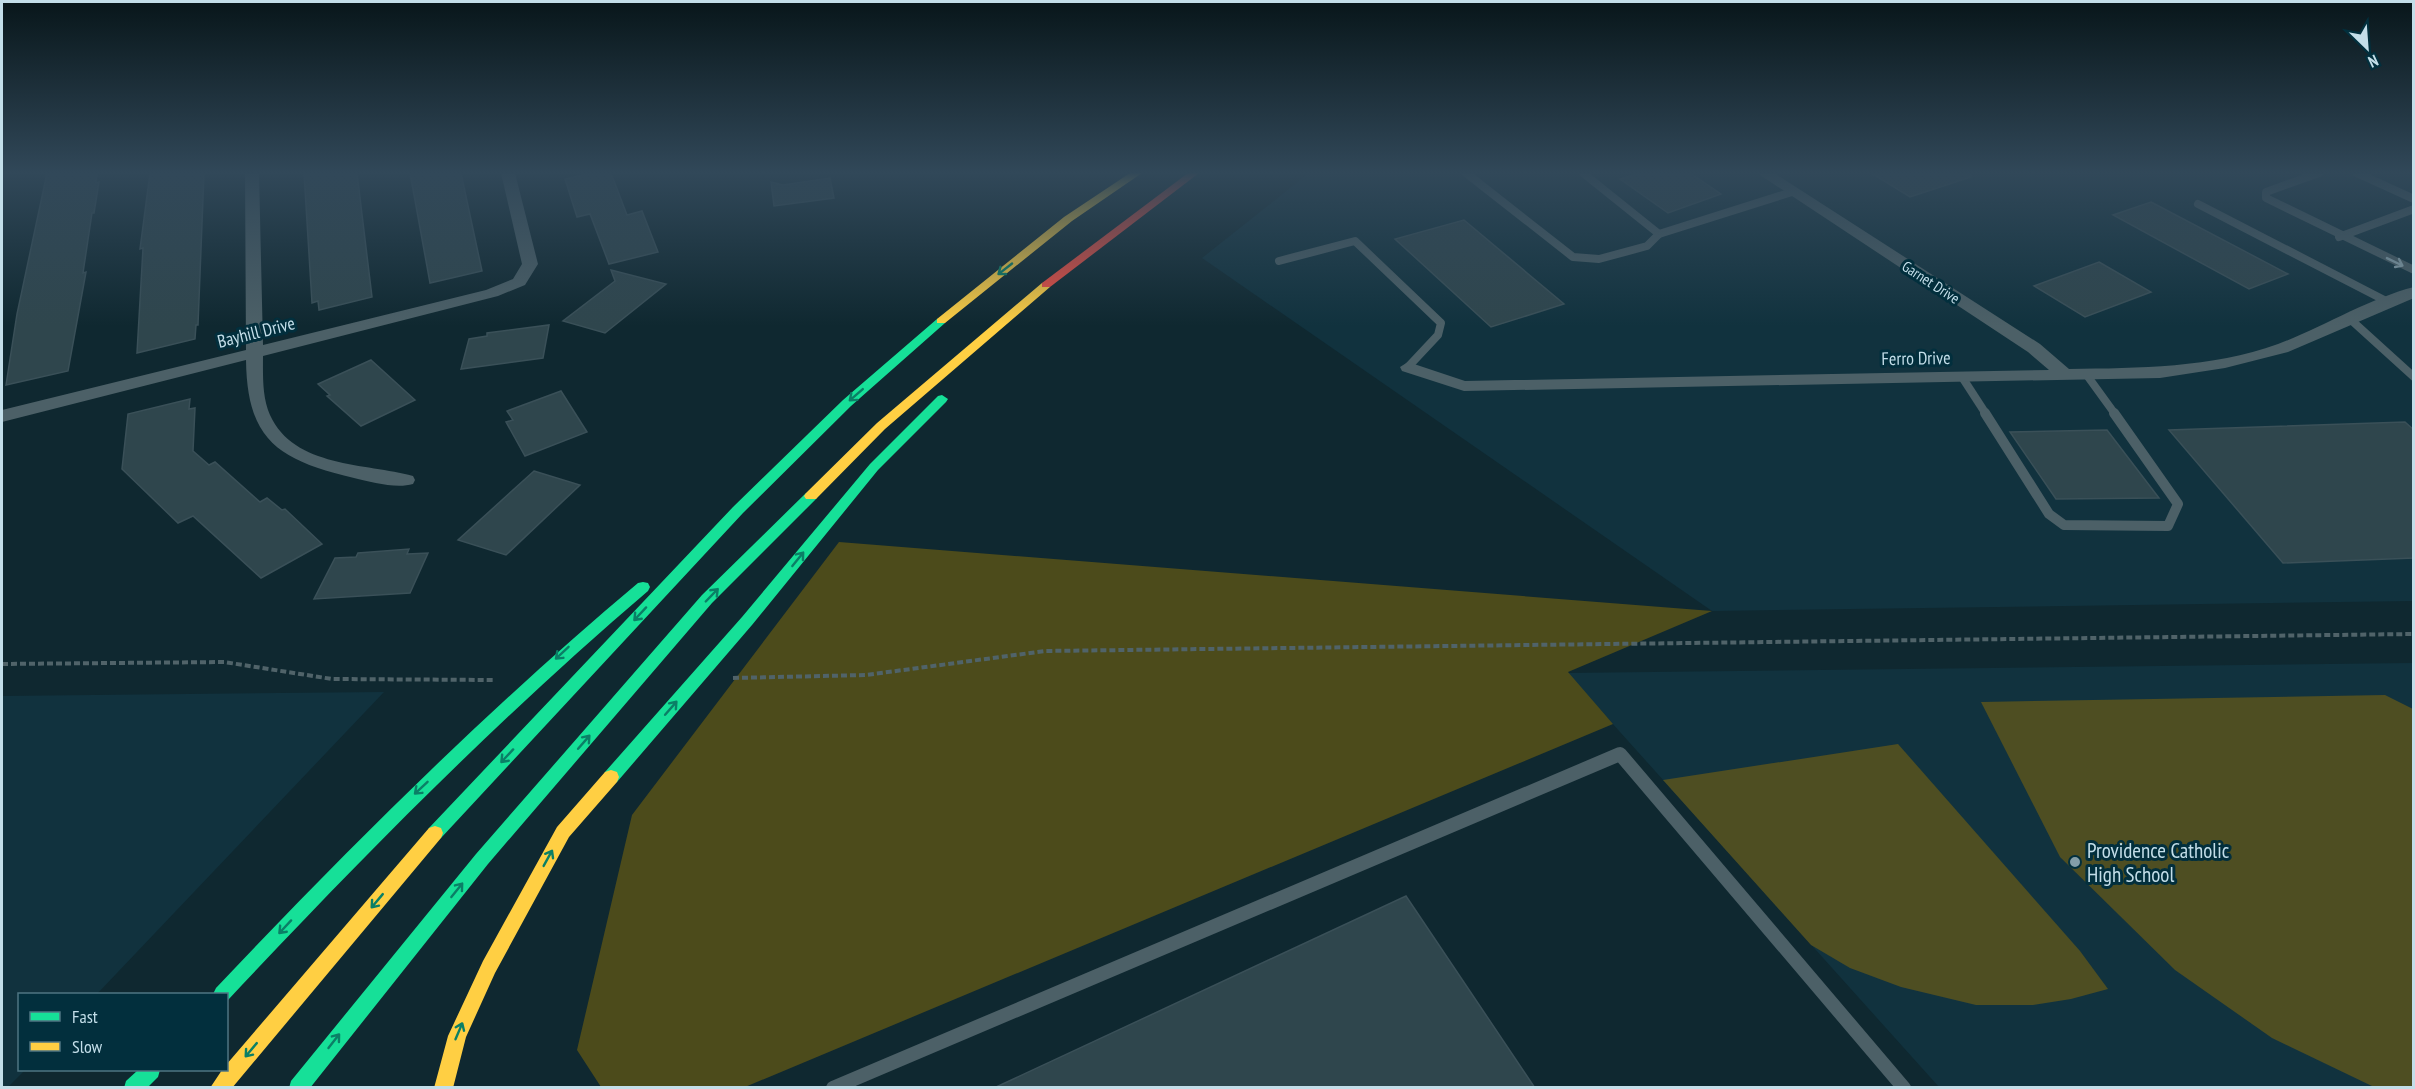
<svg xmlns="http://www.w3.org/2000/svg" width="2415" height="1089" font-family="'PT Sans Narrow',sans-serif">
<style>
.built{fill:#11323e}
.green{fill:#4e4e22}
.forest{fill:#4c4b1b}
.building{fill:#2f464d;stroke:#3a5058;stroke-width:1.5}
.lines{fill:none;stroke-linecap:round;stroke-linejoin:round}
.path{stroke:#506369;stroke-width:4;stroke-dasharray:6 3;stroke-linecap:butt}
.lane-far2{stroke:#4c6067;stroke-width:8}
.lane-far1{stroke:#4c6067;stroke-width:10}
.lane{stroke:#4c6067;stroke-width:14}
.street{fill:#4c6067;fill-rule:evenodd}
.fast{fill:#16e098;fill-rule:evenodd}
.slow{fill:#ffcf43;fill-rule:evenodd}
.jam{fill:#f24e42;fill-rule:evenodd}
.oneway{stroke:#93acb5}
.oneway2{stroke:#0b7f66}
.poi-dot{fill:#849ea8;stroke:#022f3d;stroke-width:2}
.labels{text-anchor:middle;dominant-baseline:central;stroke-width:6;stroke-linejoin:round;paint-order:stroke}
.far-street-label{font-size:15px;fill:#c3dee9;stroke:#022f3d}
.street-label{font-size:18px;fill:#c3dee9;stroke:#022f3d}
.near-poi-label{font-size:21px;fill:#c3dee9;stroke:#022f3d;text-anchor:start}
</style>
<rect width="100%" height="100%" fill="#0f2830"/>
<g class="built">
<path d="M1309,173h1104v428l-701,10 -510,-353z"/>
<path d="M2413,663v424h-474l-372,-414z"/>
<path d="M384,692l-287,302h-77v76h5l-17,17h-6v-391z"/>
</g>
<g class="green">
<path d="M2385,695l28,14v378h-39l-102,-49 -97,-68 -115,-113 -79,-155z"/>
<path d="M1898,744l182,207 28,38 -37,10 -38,6h-57l-75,-18 -51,-19 -39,-23 -148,-165z"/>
</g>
<path class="forest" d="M839,542l873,69 -144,61 45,52 -868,363h-144l-24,-37 55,-235z"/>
<g class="building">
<path d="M47,173h50l-1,10 3,-1 -5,31h-2l-9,60 3,-1 -18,99 -62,14 11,-71z"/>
<path d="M150,173h54l-6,152h-2l-1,14 -58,14 6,-105 -3,1z"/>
<path d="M304,173h53l15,124 -53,13 -1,-9 -6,2z"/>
<path d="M410,173h51l21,98 -52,12z"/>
<path d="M591,173h20l16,42 15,-4 16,41 -49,12 -19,-50 -13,3 -12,-38z"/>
<path d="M1641,173h49l31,21 -53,19 -48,-34z"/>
<path d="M1871,173h99l1,4 -61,20z"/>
<path d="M830,178l4,20 -60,8 -3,-24 12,3z"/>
<path d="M2151,202l137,72 -39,15 -136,-74z"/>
<path d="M1464,220l100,84 -73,23 -96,-88z"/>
<path d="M2099,262l52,30 -66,25 -51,-31z"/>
<path d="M611,270l55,14 -61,49 -42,-12 52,-40z"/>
<path d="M549,325l-6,33 -82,11 8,-30 18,-3v-3z"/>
<path d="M371,360l44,40 -54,26 -34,-30 3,-1 -12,-11z"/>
<path d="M561,391l26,41 -62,24 -19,-34 7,-2 -6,-9z"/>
<path d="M190,399l-1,10 6,-1 -2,43 16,14 6,-3 45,40 7,-4 15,12 3,-1 37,35 -61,34 -68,-62 -15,7 -56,-54 6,-55z"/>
<path d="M2405,422l9,8v128l-131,5 -114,-133z"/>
<path d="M2107,430l52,68 -103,1 -46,-67z"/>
<path d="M534,471l46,14 -74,70 -48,-15z"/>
<path d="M409,549l-2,5 21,-1 -18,40 -96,6 21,-41 21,-1 2,-4z"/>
<path d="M1406,896l129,192h-541z"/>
</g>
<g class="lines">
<g class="path">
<path d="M2,664l222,-2 108,17 162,1"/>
<path d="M733,678l133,-3 179,-24 1369,-17"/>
</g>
<g class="lane-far2">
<path d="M1466,173l107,84 26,2 48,-13 12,-12 133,-42"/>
<path d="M1583,173l76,61"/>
<path d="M2319,173l-53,19v6l148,72"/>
<path d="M2357,173l57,26"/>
<path d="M2198,204l192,99"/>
<path d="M2339,237l75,-28"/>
<path d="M1279,261l76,-20 86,82 -3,12 -30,32"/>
<path d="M2350,319l64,58"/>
<path d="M2086,374l29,40"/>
<path d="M1962,377l24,37"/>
</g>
<path class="lane-far1" d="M1985,413l64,101 15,11 104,1 10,-22 -64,-91"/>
<path class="lane" d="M833,1088l787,-334 284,334"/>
<g class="street">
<path d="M245,173h14l4,172 223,-55 27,-11 9,-15 -21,-91h14l23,91 -13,21 -27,11 -235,60c0,19 -1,41 7,59 24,53 96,48 143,61l2,4 -2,4c-17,5 -42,-2 -59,-6 -75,-18 -107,-37 -108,-118l-244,62v-12l244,-60z"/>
<path d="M1757,173h17l266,171 29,25c70,-1 142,-1 209,-25 43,-16 92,-46 136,-57v11l-126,54 -63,16 -65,10 -696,13 -62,-20 -2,-4 8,-5 57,19 584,-11 -21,-18z"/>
</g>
<g class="fast">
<path d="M941,318l4,1v4l-94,83 -108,107 -302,325 -6,2 -6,-2 -2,-5 2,-5 304,-321 110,-107 94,-81z"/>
<path d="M942,395l6,4 -2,3 -68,68 -126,155 -135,157 -6,2 -6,-2 -2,-5 2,-5 137,-155 128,-153 68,-68z"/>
<path d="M811,492l7,4 -2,3 -104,104 -224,261 -178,224h-21l2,-7 185,-227 226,-259 104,-102z"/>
<path d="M643,582l5,1 2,4 -2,4c-149,127 -286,266 -420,409l-2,1v-7h-13l3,-6c134,-142 272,-279 422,-405z"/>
<path d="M138,1070h22l-2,7 -11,11h-23l2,-7z"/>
</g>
<g class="slow">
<path d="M1130,173h12l-70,48 -127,102h-8v-4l127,-102z"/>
<path d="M1046,282l4,1v4l-165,142 -69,70h-10l-2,-3 2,-3 71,-70 165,-140z"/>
<path d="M611,770l6,2 2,5 -2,5 -48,55 -74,136 -29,64 -13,51h-19l14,-52 35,-75 74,-134 48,-55z"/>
<path d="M435,826l6,2 2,5 -2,5 -209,250h-22l12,-18h4v-5l203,-237z"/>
</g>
<path class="jam" d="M1188,173h11l-149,114h-8v-4z"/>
</g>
<defs><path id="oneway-shaft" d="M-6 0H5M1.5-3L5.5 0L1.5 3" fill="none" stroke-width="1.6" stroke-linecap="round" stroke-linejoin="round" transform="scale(1.5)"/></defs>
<use class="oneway" href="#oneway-shaft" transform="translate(2395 262) rotate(26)"/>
<g class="oneway2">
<use href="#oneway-shaft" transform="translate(1005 269) rotate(142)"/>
<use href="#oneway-shaft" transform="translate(856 395) rotate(139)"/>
<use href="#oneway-shaft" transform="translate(798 559) rotate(-51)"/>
<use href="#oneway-shaft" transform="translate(712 595) rotate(-46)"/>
<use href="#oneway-shaft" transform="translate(640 614) rotate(133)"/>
<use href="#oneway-shaft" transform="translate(562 653) rotate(137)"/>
<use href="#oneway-shaft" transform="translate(671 708) rotate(-49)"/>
<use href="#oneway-shaft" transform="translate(584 742) rotate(-49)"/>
<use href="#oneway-shaft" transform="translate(507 756) rotate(133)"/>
<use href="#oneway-shaft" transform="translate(421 788) rotate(137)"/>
<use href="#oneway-shaft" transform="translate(548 858) rotate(-61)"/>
<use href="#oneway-shaft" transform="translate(457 890) rotate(-51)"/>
<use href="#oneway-shaft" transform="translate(377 901) rotate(130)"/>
<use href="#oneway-shaft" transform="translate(285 927) rotate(133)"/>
<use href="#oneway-shaft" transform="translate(459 1031) rotate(-67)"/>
<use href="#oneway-shaft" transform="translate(334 1041) rotate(-52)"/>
<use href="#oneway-shaft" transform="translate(251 1050) rotate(130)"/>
</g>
<linearGradient id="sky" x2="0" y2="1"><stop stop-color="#08161a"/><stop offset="0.53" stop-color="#314859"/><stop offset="1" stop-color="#314859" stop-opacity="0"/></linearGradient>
<rect width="2415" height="326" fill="url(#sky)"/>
<circle class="poi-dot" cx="2075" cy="862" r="6"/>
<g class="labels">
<g class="far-street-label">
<text transform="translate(1931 282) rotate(33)">Garnet Drive</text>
</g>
<g class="street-label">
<text transform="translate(256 332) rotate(-14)">Bayhill Drive</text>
<text transform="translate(1916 358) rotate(-1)">Ferro Drive</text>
</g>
<g class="near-poi-label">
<text x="2087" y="850">Providence Catholic<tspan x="2087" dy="24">High School</tspan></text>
</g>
</g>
<rect width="2415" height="1089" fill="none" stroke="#c3dee9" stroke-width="6"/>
<rect x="18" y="993" width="210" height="78" fill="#022f3d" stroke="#4f7582" stroke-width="1.5"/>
<rect x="30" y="1012" width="30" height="9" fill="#16e098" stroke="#4f7582" stroke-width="1.5"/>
<text x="72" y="1023" font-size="18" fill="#c3dee9">Fast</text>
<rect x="30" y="1042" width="30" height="9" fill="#ffcf43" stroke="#4f7582" stroke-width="1.5"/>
<text x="72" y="1053" font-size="18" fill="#c3dee9">Slow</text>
<g transform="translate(2367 48) rotate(155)" stroke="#022f3d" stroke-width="4.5" paint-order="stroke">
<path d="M0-4.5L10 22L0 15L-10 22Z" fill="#c3dee9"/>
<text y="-9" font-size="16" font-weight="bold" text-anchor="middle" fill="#c3dee9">N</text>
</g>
</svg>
